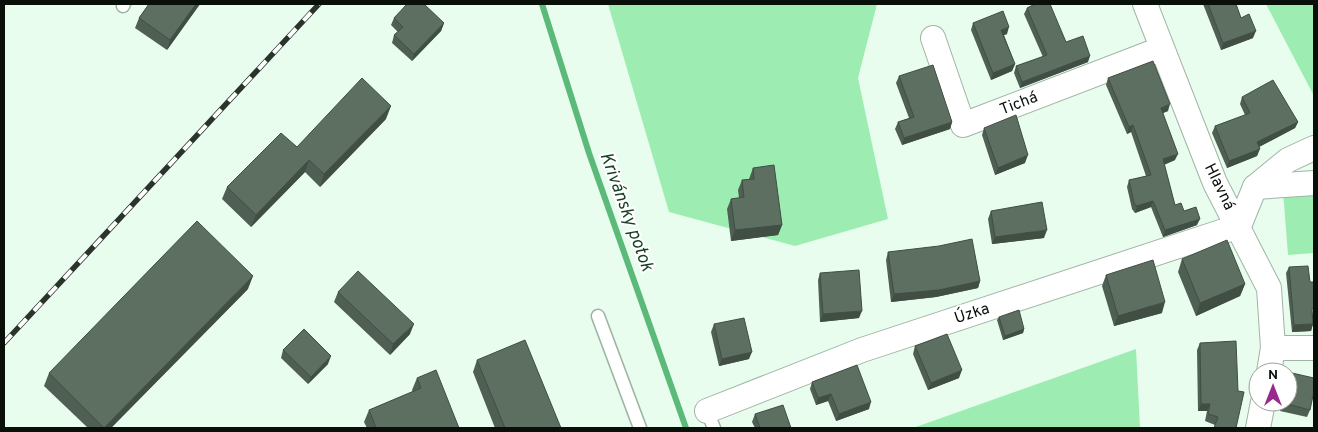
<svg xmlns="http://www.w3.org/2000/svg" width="1318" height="432" font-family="Overpass,sans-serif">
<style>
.garden{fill:#9dedb3}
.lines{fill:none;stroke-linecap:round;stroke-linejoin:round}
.stream{stroke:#5bb97a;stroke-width:6}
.service-casing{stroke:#a0b4a5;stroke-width:15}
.minor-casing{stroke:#a0b4a5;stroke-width:26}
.service{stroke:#fff;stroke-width:12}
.minor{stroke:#fff;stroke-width:24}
.rail-casing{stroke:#2b342c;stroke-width:5.5}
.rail{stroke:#fff;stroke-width:4;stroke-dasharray:11;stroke-linecap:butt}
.wall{fill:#4f5f53}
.shaded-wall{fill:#404e44}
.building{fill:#5c6f61;stroke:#404e44}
.labels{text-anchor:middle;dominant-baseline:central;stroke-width:4;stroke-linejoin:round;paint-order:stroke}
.street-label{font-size:16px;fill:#09100a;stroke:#fff}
.water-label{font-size:18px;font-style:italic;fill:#183f25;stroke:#fff}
</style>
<rect width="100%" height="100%" fill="#e8fded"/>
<g class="garden">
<path d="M608,4h269l-19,74 30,141 -93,27 -126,-34z"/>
<path d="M1266,4h48v92z"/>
<path d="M1314,189v64l-26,2 -5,-64z"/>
<path d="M1136,349l4,79h-227z"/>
</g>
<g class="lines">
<path class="stream" d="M542,4l47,149 97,275"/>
<defs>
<g id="service">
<path d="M123,6l1,-2"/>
<path d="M598,316l42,112"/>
<path d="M707,411l7,17"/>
</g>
<g id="minor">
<path d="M1145,4l70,179 54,105 4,60 -4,24"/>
<path d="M933,38l30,87 198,-76"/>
<path d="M1255,187l59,-4"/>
<path d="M1239,226l16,-39 33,-27 26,-12"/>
<path d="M1273,348h41"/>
<path d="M707,411l155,-61 377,-124"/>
<path d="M1258,428l5,-26"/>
</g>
</defs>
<use href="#service" class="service-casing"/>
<use href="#minor" class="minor-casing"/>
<use href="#service" class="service"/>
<use href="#minor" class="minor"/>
<defs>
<path id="rail" d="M4,343l315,-339"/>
</defs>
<use href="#rail" class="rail-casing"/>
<use href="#rail" class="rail"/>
</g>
<g class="wall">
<path d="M149,4h51l-33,46 -32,-22 4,-10z"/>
<path d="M1203,4h33l5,14 12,20 -32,12z"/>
<path d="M1027,8l39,34 22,20 -68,26 -6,-15 2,-7 27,-9 -19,-43z"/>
<path d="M394,18l50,5 -3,8 -29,30 -20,-18 2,-8 4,-3 -7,-7z"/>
<path d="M973,23l34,11 -3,1 11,29 -3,7 -21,9 -20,-50z"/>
<path d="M899,76l53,46 -2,7 -48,16 -7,-16 3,-7 11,-4 -13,-35z"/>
<path d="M1108,78l60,33 -5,2 12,47 -11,5 11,40 9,6 13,14 -34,12 -12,-30 -16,6 -3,-4 -5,-22 2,-7 17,-4 -15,-44 -4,2 -21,-49z"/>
<path d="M1242,97l56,25 -3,6 -36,19 -2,9 -30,12 -15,-35 3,-7 30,-11 -5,-11z"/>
<path d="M386,119l-66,68 -15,-15 -54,55 -29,-28 5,-12 70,-40z"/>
<path d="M984,128l41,35 -30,12 -13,-40z"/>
<path d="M753,168l29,57 -4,10 -47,6 -4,-32 4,-10 8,-1 -1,-8 4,-10 7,-1z"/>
<path d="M991,211l53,27 -52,6 -4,-25z"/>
<path d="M888,252l92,29 -2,7 -42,9 -45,5 -5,-42z"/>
<path d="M1182,259l63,25 -5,12 -44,20 -18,-44z"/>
<path d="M1289,267l24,48h-1l1,9 -2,7 -19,1 -6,-59z"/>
<path d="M820,273l39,45 -39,4 -2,-42z"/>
<path d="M1106,275l56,38 -48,13 -12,-40z"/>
<path d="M248,289l-137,139h-23l-44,-42 5,-13z"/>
<path d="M338,292l72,42 -20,21 -56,-53z"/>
<path d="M999,317l25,12 -1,4 -20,7 -6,-20z"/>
<path d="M714,324l35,35 -30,7 -8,-34z"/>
<path d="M1200,343l36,85 -21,-3 -10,-4 2,-10h-9l-1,-61z"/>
<path d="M915,346l44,32 -31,12 -15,-36z"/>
<path d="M283,350l45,14 -20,20 -27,-26z"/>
<path d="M477,360l84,68h-66l-22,-56z"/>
<path d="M1292,373l18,37 -3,7 -27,-6 3,-9h5v-18z"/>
<path d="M417,378l42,50h-92l-3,-6 5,-12 44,-18 -1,-2z"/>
<path d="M812,382l57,27 -33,12 -8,-20 -12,4 -6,-16z"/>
<path d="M755,414l36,14h-36l-3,-6z"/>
</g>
<g class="shaded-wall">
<path d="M196,4h4l-33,46 3,-10z"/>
<path d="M444,23l-3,8 -29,30 2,-7z"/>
<path d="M1009,27l-2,7 -8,3 2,-7z"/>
<path d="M1256,31l-3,7 -32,12 2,-7z"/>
<path d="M1090,56l-2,6 -68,26 2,-6z"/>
<path d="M1015,64l-3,7 -21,9 2,-7z"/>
<path d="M1170,104l-2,7 -10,4 3,-7z"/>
<path d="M391,106l-5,13 -66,68 4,-13z"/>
<path d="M952,122l-2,7 -48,16 2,-7z"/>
<path d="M1298,122l-3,6 -40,21 2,-7z"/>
<path d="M1133,125l-2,7 -4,2 2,-7z"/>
<path d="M1260,149l-3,7 -30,12 2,-7z"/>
<path d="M1178,154l-3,6 -15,6 3,-7z"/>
<path d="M1028,155l-3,8 -30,12 3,-7z"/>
<path d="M309,160l-4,12 -54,55 5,-12z"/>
<path d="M1153,201l-2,6 -16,6 2,-7z"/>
<path d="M1200,219l-3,6 -34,12 2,-7z"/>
<path d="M782,225l-4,10 -47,6 4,-11z"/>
<path d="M1047,230l-3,8 -52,6 3,-7z"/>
<path d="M253,276l-5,13 -137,139h-7z"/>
<path d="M980,281l-2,7 -42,9 -45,5 3,-8z"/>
<path d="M1245,284l-5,12 -44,20 4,-13z"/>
<path d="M1165,302l-3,11 -48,13 4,-10z"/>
<path d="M862,311l-3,7 -39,4 3,-8z"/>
<path d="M414,324l-4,10 -20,21 3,-11z"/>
<path d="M1313,324l-2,7 -19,1 2,-7z"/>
<path d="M1024,329l-1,4 -20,7 2,-4z"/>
<path d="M752,352l-3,7 -30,7 3,-7z"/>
<path d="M331,356l-3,8 -20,20 3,-7z"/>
<path d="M962,370l-3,8 -31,12 3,-7z"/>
<path d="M831,394l-3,7 -12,4 2,-7z"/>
<path d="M871,402l-2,7 -33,12 3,-7z"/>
<path d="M1201,404h9l-3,7h-9z"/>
</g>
<g class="building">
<path d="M149,4h47l-26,36 -31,-22z"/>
<path d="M407,4h17l20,19 -30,31 -20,-19 9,-8 -9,-9z"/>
<path d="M1035,4h15l16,38 17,-6 7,20 -68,26 -6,-16 31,-11 -20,-47z"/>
<path d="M1208,4h28l5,14 8,-4 7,17 -33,12z"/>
<path d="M1003,11l6,16 -8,3 14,34 -22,9 -20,-50z"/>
<path d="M1153,61l17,43 -9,4 17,46 -15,5 12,46 6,-2 3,8 12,-4 4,12 -35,11 -12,-29 -16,5 -3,-3 -5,-23 22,-5 -18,-50 -4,2 -21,-49z"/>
<path d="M933,65l19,57 -48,16 -6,-16 16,-5 -15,-41z"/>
<path d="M362,78l29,28 -67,68 -15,-14 -53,55 -29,-28 54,-54 16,14z"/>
<path d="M1273,80l25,42 -41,20 3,7 -31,12 -14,-35 35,-13 -8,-16z"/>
<path d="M1016,115l12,40 -30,13 -14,-40z"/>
<path d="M774,165l8,60 -47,5 -4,-31 13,-2 -2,-17 12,-1 -1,-11z"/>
<path d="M1042,202l5,28 -52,7 -4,-26z"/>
<path d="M197,221l56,55 -149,152 -55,-55z"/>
<path d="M972,239l8,42 -41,9 -45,4 -6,-42 51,-6z"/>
<path d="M1227,240l18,44 -45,19 -18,-44z"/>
<path d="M1153,260l12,42 -47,14 -12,-41z"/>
<path d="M1308,266l2,16h4v27h-2l1,15 -19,1 -5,-58z"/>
<path d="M859,270l3,41 -39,3 -3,-41z"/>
<path d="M358,271l56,53 -21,20 -55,-52z"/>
<path d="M1019,310l5,19 -19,7 -6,-19z"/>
<path d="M744,318l8,34 -30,7 -8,-35z"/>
<path d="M304,329l27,27 -20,21 -28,-27z"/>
<path d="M947,334l15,36 -31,13 -16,-37z"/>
<path d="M525,340l36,88h-56l-28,-68z"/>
<path d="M1236,341l2,50 6,1 -8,36h1h-23l4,-11 -10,-3 2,-10h-9l-1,-61z"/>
<path d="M857,365l14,37 -32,12 -8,-20 -13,4 -6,-16z"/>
<path d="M436,370l23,58h-83l-7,-18 52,-22 -4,-10z"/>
<path d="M1292,373l22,5v13l-4,19 -27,-7v-1h5v-16z"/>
<path d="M783,405l8,23h-31l-5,-14z"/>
</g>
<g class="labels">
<g class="street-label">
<text transform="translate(1019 104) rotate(-21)">Tichá</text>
<text transform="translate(1219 187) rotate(64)">Hlavná</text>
<text transform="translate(972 314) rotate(-18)">Úzka</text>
</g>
<g class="water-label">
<text transform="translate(626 212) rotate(70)">Krivánsky potok</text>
</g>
</g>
<rect width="1318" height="432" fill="none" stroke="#09100a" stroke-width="10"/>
<g transform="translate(1273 387)"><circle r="24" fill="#ffffff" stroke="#9d9f9d"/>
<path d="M0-4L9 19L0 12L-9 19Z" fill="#972a8c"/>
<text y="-8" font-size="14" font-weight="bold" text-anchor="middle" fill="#09100a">N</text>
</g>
</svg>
